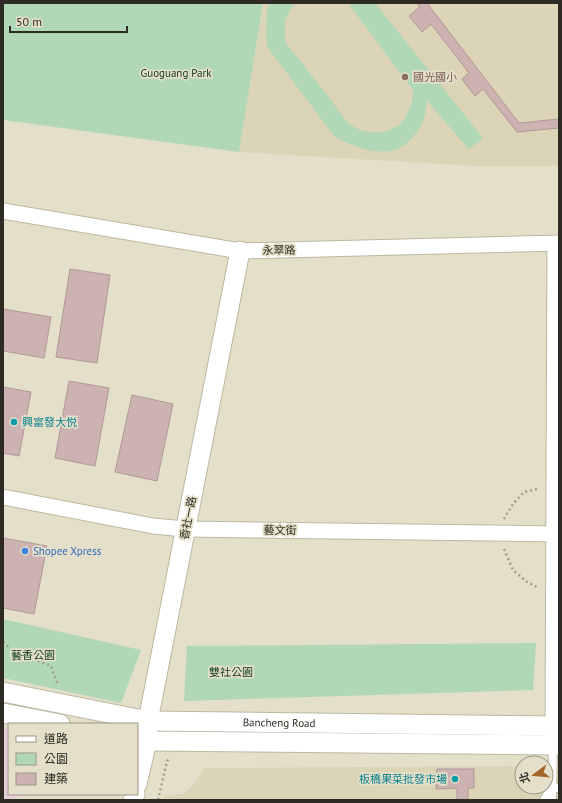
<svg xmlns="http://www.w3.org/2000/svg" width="562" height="803" font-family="'PT Sans','Noto Sans TC',sans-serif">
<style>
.built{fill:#dbd4b7}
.industrial{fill:#e6cdd7}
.green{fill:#b0d8b6}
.building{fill:#ccb3b1;stroke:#b09896}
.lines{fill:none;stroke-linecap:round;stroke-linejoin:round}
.service-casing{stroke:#bdb8a3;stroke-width:10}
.minor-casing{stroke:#bdb8a3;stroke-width:17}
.tertiary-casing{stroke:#bdb8a3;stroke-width:21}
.path{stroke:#a29e8d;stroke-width:2.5;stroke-dasharray:2 3;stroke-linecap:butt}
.service{stroke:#fff;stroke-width:8}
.minor{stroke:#fff;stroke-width:15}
.tertiary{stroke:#fff;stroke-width:19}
.education-dot{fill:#8d6e63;stroke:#e4dfc9;stroke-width:1.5}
.culture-dot{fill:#0f9aa8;stroke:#e4dfc9;stroke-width:1.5}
.shop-dot{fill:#3f7fe0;stroke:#e4dfc9;stroke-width:1.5}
.labels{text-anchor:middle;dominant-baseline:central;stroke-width:3.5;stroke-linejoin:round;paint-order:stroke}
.park-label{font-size:11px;fill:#0f3b1b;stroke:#e4dfc9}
.education-label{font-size:11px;fill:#785e54;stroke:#e4dfc9;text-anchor:start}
.street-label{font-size:11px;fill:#2d2b23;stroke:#e4dfc9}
.culture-label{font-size:11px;fill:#0d838f;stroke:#e4dfc9;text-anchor:start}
.shop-label{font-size:11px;fill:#366cbe;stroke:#e4dfc9;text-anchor:start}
</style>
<rect width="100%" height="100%" fill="#e4dfc9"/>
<g class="built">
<path d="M263,3h296v163h-83l-237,-14z"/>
<path d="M522,766v21h24v-21h13v34h-395l1,-5 19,-1 13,-14 7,-12z"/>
</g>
<path class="industrial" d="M3,727l6,1v66h25l-31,6z"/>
<g class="green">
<path d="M3,3h260l-24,149 -236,-32z"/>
<path d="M269,3h27c-12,11 -13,25 -10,40 15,19 30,38 45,57 6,8 12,18 19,24 11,10 33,11 46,3 11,-7 17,-24 17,-37l-65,-87h27l108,135 -14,11 -42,-48c-1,6 -1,12 -3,18 -2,7 -7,13 -11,18 -4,4 -10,10 -15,12 -21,7 -46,-2 -64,-13l-66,-88c-3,-15 -2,-30 1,-45z"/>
<path d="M3,619l138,31 -20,53 -118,-25z"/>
<path d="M536,643l-3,47 -349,11 3,-55z"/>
</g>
<g class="building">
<path d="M417,3h10l92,120 40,-4v9l-42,4 -34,-43 -8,7 -13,-17 7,-6 -38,-49 -9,8 -13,-16 11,-9z"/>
<path d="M70,269l40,6 -13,88 -41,-6z"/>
<path d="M3,309l48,8 -7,41 -41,-7z"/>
<path d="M69,381l40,7 -14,78 -40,-8z"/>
<path d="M3,387l28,5 -12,64 -16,-3z"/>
<path d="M132,395l41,9 -16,77 -42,-9z"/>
<path d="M3,538l44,8 -13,68 -31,-6z"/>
<path d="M437,769h37v19h-6v12h-11v-12l-21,1z"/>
</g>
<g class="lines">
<defs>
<g id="service">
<path d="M544,800l8,-12h7"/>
<path d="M552,800l1,-55"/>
</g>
<g id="minor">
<path d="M3,211l237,40 319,-8"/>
<path d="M3,497l150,29 32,3 374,5"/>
<path d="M553,737l2,-493"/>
</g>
<g id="tertiary">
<path id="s1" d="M3,692l145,29 411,5"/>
<path d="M3,713l57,11"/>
<path d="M137,739l10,2 412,4"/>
<path d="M137,784l10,-43 1,-20 92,-470"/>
<path d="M133,800l2,-6"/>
</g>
</defs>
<use href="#service" class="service-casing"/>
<use href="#minor" class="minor-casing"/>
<use href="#tertiary" class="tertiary-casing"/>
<g class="path">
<path d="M504,519l9,-15 11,-12 14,-3"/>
<path d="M504,549l9,21 14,12 12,6"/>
<path d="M3,642l9,8 39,16 7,19"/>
<path d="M158,800l9,-39 3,-2"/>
</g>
<use href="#service" class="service"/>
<use href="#minor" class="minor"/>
<use href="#tertiary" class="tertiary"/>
</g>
<circle class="education-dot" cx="405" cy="77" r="4"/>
<g class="culture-dot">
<circle cx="14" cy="422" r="4"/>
<circle cx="455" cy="779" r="4"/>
</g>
<circle class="shop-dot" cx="25" cy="551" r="4"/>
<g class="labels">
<g class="park-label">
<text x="176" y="73">Guoguang Park</text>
<text x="33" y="655">藝香公園</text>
<text x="231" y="672">雙社公園</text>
</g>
<g class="education-label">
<text x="413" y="77">國光國小</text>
</g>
<g class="street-label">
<text transform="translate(279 250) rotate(-1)">永翠路</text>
<text transform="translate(188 518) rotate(-79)">香社一路</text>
<text transform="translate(280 530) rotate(1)">藝文街</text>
<text stroke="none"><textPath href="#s1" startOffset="279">Bancheng Road</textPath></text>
</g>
<g class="culture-label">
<text x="22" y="422">興富發大悦</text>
<text x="447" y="779" text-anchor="end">板橋果菜批發市場</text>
</g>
<g class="shop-label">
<text x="33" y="551">Shopee Xpress</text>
</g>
</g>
<rect width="562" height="803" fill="none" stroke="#2d2b23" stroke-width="8"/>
<rect x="8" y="723" width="130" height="72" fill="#e4dfc9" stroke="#9b9787"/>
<rect x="16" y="736" width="20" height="6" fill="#ffffff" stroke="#9b9787"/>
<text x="44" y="743" font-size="12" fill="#2d2b23">道路</text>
<rect x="16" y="753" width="20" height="12" fill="#b0d8b6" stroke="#9b9787"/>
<text x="44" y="763" font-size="12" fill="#2d2b23">公園</text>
<rect x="16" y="773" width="20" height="12" fill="#ccb3b1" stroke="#9b9787"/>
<text x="44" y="783" font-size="12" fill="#2d2b23">建築</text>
<g transform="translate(534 775) rotate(254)"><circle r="19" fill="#e4dfc9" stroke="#9b9787"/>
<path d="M0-3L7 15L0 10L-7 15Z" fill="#a3662a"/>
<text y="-6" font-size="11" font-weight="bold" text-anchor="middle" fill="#2d2b23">北</text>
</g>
<path d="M10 26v6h117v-6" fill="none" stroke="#2d2b23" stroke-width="2"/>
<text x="16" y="26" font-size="12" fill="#2d2b23" stroke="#e4dfc9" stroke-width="3" paint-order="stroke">50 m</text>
</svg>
